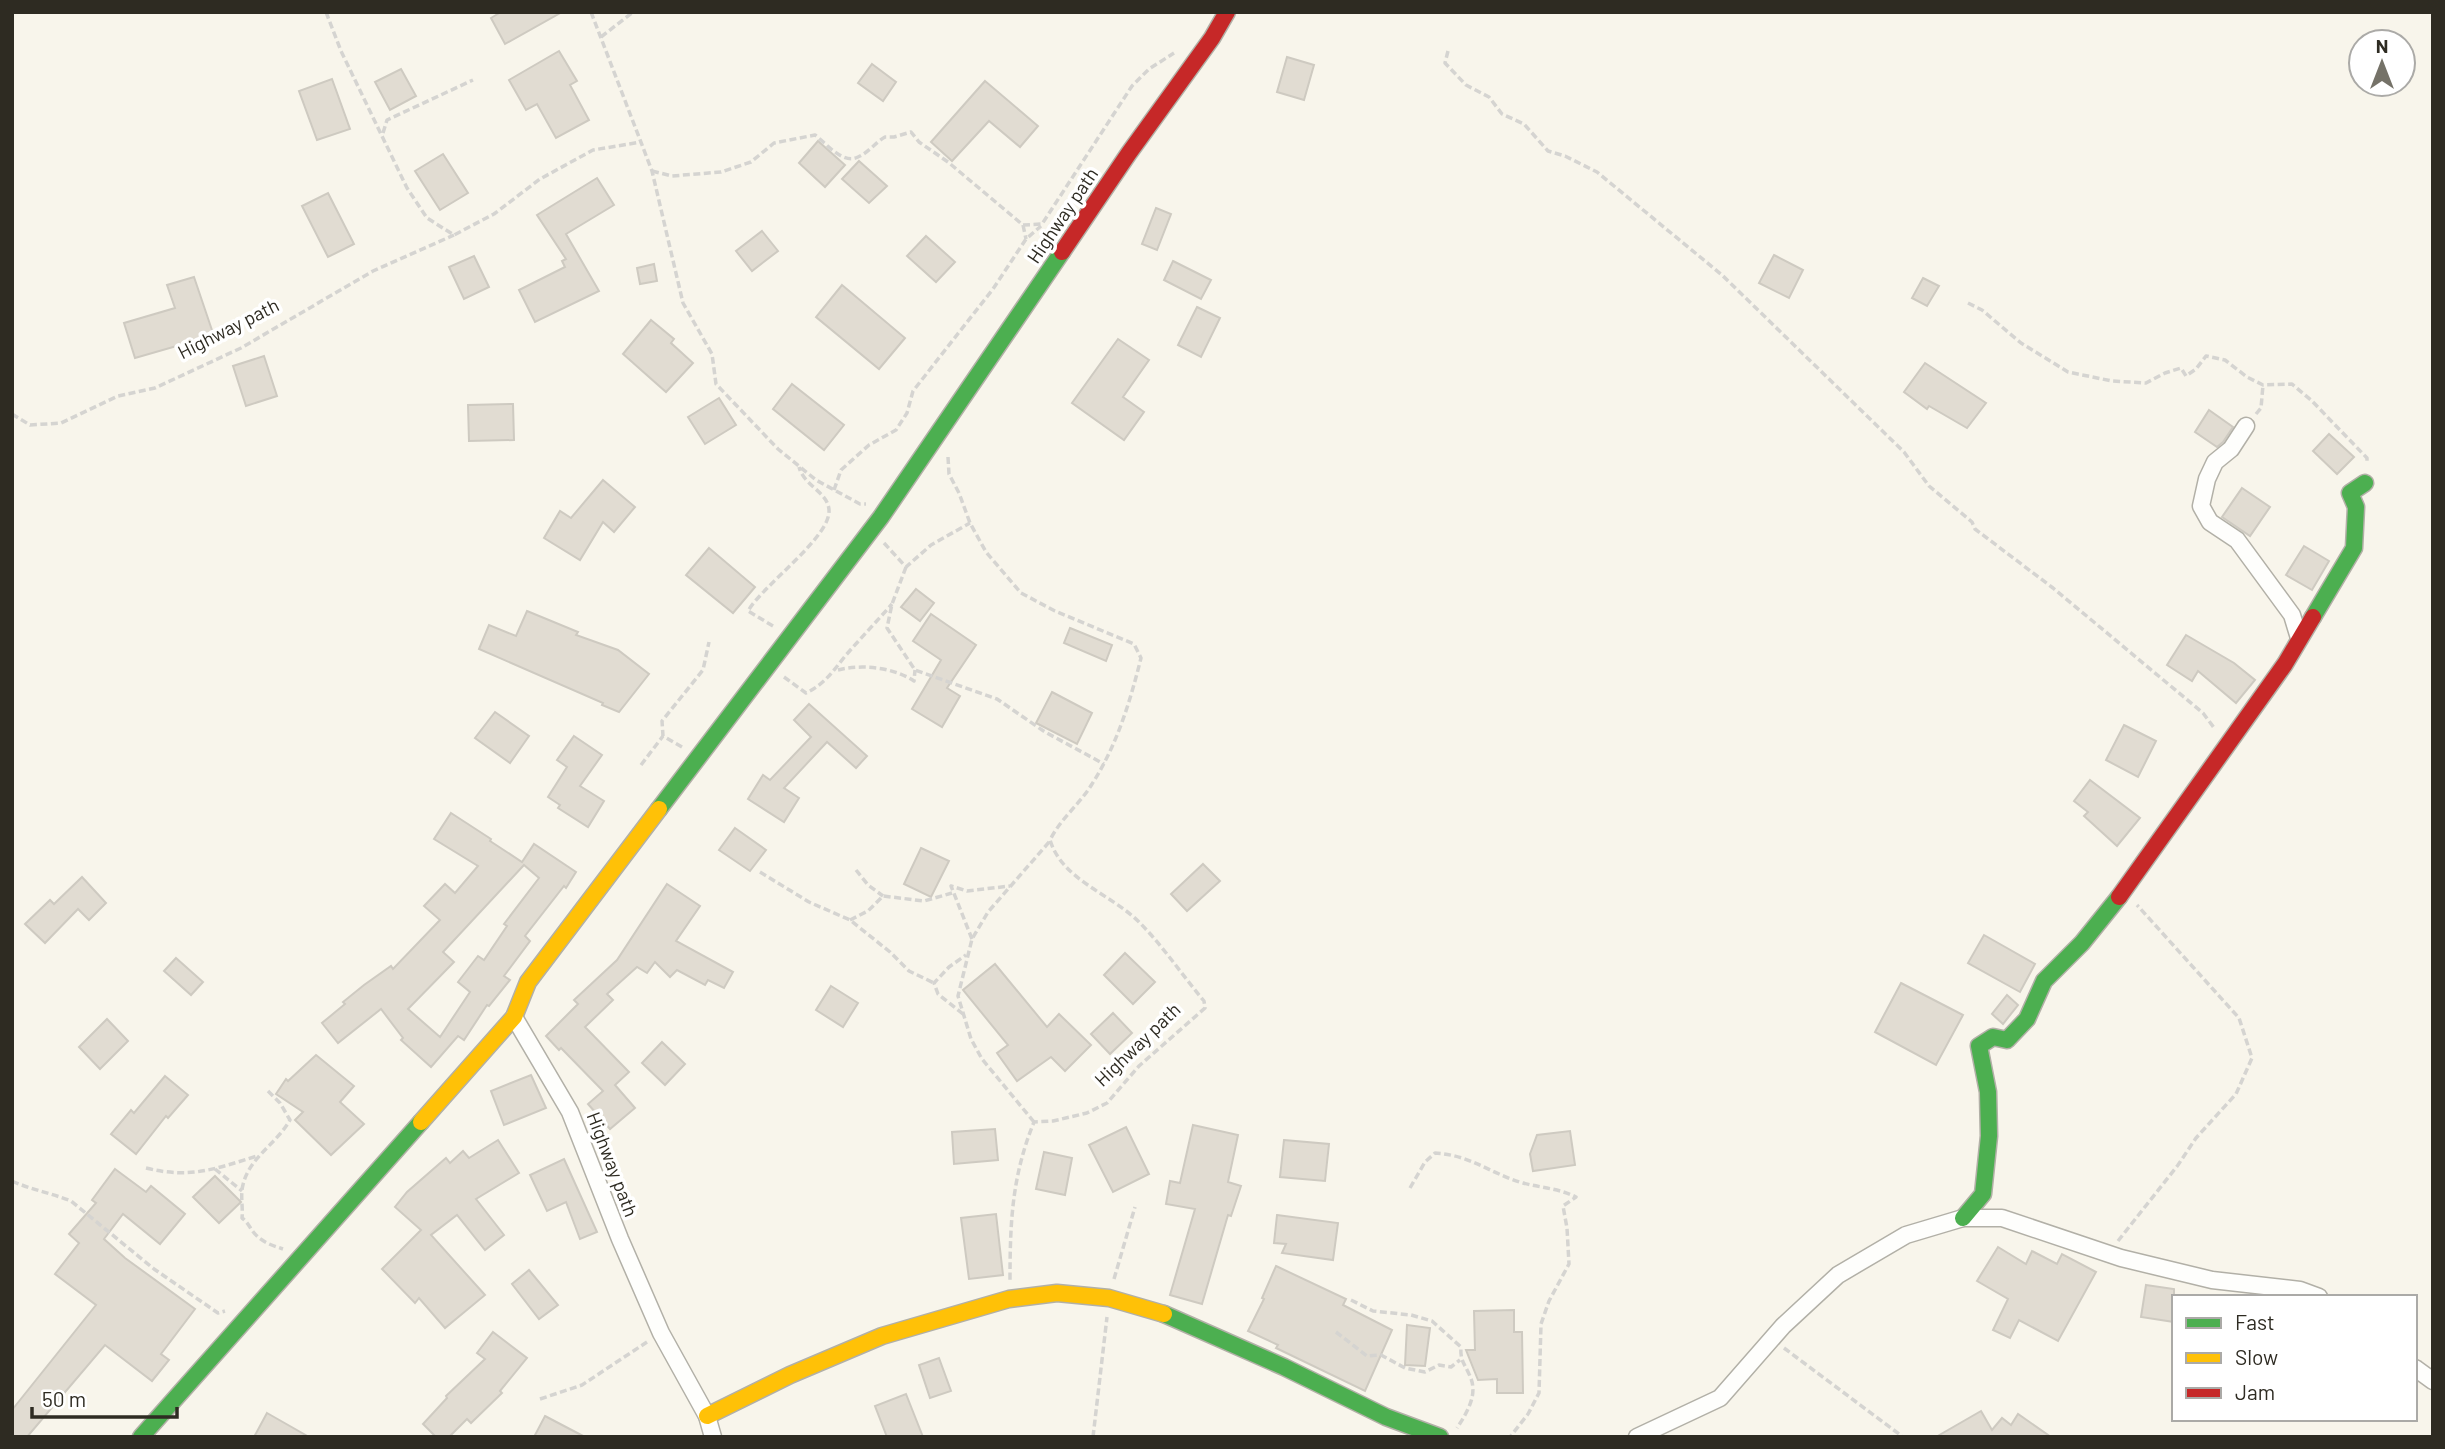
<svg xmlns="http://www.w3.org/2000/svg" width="2445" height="1449" font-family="Barlow,sans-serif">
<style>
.building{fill:#e1dcd2;stroke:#cecac1;stroke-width:2;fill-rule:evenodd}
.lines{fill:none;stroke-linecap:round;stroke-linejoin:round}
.street-casing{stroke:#b2b0a7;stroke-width:19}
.fast-casing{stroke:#b2b0a7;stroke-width:19}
.slow-casing{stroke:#b2b0a7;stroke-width:19}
.jam-casing{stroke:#b2b0a7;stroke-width:19}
.path{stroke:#d5d4d1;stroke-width:3.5;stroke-dasharray:7 3.5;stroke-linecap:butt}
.street{stroke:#fefefc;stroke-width:16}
.fast{stroke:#4caf50;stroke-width:16}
.slow{stroke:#ffc107;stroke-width:16}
.jam{stroke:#c62828;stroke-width:16}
.labels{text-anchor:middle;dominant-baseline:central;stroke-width:7;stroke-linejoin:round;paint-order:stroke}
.street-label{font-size:19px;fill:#2e2b22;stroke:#fff}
</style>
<rect width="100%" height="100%" fill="#f8f5eb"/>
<g class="building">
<path d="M501,12h61l-57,32 -14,-26z"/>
<path d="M559,51l18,30 -7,4 19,35 -33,18 -19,-34 -11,6 -17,-30z"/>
<path d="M1287,57l27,8 -10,35 -27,-8z"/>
<path d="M872,64l24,18 -13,19 -25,-18z"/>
<path d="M401,69l15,27 -26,14 -15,-28z"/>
<path d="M332,79l18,50 -33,11 -18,-49z"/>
<path d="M985,81l53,45 -18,21 -31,-26 -37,40 -21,-19z"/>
<path d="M818,141l27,24 -20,22 -26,-24z"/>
<path d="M443,154l25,39 -28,17 -25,-39z"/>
<path d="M859,161l28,25 -18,17 -27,-24z"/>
<path d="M597,178l17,27 -48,29 33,57 -64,31 -16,-32 46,-23 -3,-6 4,-2 -29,-44z"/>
<path d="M328,193l26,51 -26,13 -26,-51z"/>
<path d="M1156,208l15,6 -14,36 -15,-6z"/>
<path d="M762,231l16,20 -26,20 -16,-20z"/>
<path d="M926,236l29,26 -19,20 -29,-26z"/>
<path d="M1774,255l29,15 -14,28 -30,-15z"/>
<path d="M474,256l15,31 -25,12 -15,-32z"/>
<path d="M1173,261l38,19 -10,19 -37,-19z"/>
<path d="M654,264l3,17 -17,3 -3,-16z"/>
<path d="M194,277l21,62 -27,9 -1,-5 -52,15 -11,-35 51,-15 -8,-23z"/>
<path d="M1923,278l16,8 -12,20 -15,-8z"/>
<path d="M842,285l63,53 -26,31 -63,-52z"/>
<path d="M1197,307l23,11 -19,39 -23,-12z"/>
<path d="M651,320l23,19 -3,4 22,20 -27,29 -43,-38z"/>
<path d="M1118,339l31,21 -26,37 21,15 -20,28 -52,-37z"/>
<path d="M264,356l13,40 -31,10 -13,-40z"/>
<path d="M1925,363l61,40 -19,25 -38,-22 -2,3 -23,-17z"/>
<path d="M792,384l52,41 -20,25 -51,-41z"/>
<path d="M719,398l17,27 -31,19 -17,-27z"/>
<path d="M513,404l1,36 -45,1 -1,-36z"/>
<path d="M2209,410l24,17 -10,15 -6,5 -22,-15z"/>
<path d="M2329,434l25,23 -17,17 -24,-23z"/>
<path d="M603,480l32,27 -21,25 -11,-10 -23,38 -36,-22 16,-27 11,7z"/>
<path d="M2242,488l28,19 -20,29 -28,-19z"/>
<path d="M2304,546l25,15 -17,29 -26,-15z"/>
<path d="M709,548l46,39 -22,26 -47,-38z"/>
<path d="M916,589l18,14 -14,18 -19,-14z"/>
<path d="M527,611l51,21 -2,3 42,15 31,24 -30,38 -17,-7 1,-2 -124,-54 10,-24 27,11z"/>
<path d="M931,614l45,31 -29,43 13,8 -18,31 -30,-18 29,-49 -28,-19z"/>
<path d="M1070,628l42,17 -6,16 -42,-18z"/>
<path d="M2186,635l48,28 21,17 -19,23 -38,-32 -6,10 -25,-16z"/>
<path d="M1052,692l40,21 -15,31 -41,-21z"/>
<path d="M809,704l58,52 -11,12 -29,-26 -43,46 15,10 -15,24 -36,-23 15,-24 7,5 41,-43 -17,-17z"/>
<path d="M495,712l34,24 -19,27 -35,-25z"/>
<path d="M2124,725l32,16 -18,36 -32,-17z"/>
<path d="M574,736l28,19 -22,31 24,15 -16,26 -30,-19 2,-3 -12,-8 19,-30 -10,-7z"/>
<path d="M2090,780l50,38 -23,28 -33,-30 4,-4 -14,-11z"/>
<path d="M451,813l40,26 -1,2 32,21 12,-18 42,28 -10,16 -2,-2 -39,50 5,5 -26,35 6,4 -21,26 -2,-1 -23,35 -6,-4 -27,31 -30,-27 2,-2 -22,-29 -43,34 -16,-20 23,-19 -2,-2 21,-17 27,-19 2,3 47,-49 -16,-14 21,-22 10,9 23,-27 -44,-27zM524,865l15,13 -35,46 3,2 -23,34 -6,-4 -20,26 12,10 -30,45 -32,-28 46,-47 -11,-10z"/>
<path d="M735,828l31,22 -16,21 -31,-21z"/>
<path d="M921,848l28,13 -18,36 -27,-13z"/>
<path d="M1203,864l17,17 -33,30 -16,-17z"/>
<path d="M82,877l24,26 -17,17 -11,-11 -33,34 -20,-19 25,-24 4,4z"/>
<path d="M667,884l33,22 -24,35 57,31 -9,16 -16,-8 -3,5 -28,-15 -7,7 -15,-15 -8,11 -10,-6 -30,27 6,6 -28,27 44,45 -14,13 20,23 -25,21 -22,-25 15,-13 -42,-43 -2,2 -13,-14 32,-32 -4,-4 43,-40z"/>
<path d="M1984,935l51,29 -15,28 -52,-29z"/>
<path d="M1125,953l30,29 -22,22 -29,-29z"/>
<path d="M176,958l27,24 -12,13 -27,-24z"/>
<path d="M995,964l52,63 12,-13 32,31 -26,26 -14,-14 -34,24 -20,-28 11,-8 -45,-55z"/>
<path d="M1901,983l62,32 -27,50 -61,-33z"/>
<path d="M831,986l27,17 -15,24 -27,-17z"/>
<path d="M2007,995l11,10 -15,19 -11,-10z"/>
<path d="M1113,1013l19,20 -22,21 -19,-20z"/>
<path d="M107,1019l21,22 -28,28 -21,-22z"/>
<path d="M662,1042l23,22 -20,21 -23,-22z"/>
<path d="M316,1055l38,31 -14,16 24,22 -33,31 -36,-35 8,-8 -27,-18 10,-15 2,2z"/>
<path d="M531,1075l15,33 -42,17 -13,-34z"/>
<path d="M165,1076l23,19 -20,23 -2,-2 -30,38 -25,-20 20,-24 3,3z"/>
<path d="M1193,1125l45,10 -10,47 13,4 -10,30 -3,-1 -26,89 -32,-9 25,-86 -29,-5 4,-23 10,2z"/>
<path d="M1126,1127l23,47 -36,18 -24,-47z"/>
<path d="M995,1129l3,31 -44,4 -2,-32z"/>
<path d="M1570,1131l5,34 -42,6 -3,-17 7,-19z"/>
<path d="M498,1140l21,33 -43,26 28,36 -19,15 -28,-35 -26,20 54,60 -40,33 -26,-30 -4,5 -33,-34 39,-39 -26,-23 12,-15 39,-34 4,5 13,-12 6,7z"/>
<path d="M1284,1140l45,4 -4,37 -45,-4z"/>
<path d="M1044,1152l28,6 -7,37 -29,-6z"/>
<path d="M564,1159l33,73 -17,7 -14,-37 -19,9 -17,-36z"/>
<path d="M115,1169l31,23 5,-6 34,28 -25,30 -37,-30 -19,25 21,19 70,51 -34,45 8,6 -17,21 -47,-36 -78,92h-15v-27l84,-105 -41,-31 24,-31 -10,-9 27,-31 -4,-3z"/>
<path d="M215,1176l26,26 -22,21 -26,-26z"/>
<path d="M996,1214l7,61 -34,4 -8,-61z"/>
<path d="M1277,1215l61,8 -5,37 -51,-7 4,-9 -12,-1z"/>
<path d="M1998,1247l28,17 6,-13 25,13 5,-10 34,18 -38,69 -39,-21 -9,18 -17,-8 15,-31 -31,-18z"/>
<path d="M1276,1266l70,33 -3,6 49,25 -27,61 -89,-43 2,-3 -30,-14 16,-32 -2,-1z"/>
<path d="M529,1270l29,35 -19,14 -27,-35z"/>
<path d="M2146,1285l28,4v33l-33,-5z"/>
<path d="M1514,1310v22h8l1,61h-26v-14l-19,1 -12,-30h9l-1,-39z"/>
<path d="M1407,1325l23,3 -5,38 -20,-1z"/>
<path d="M493,1332l34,26 -27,33 2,2 -31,30 -4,-4 -18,18h-13l-13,-13 24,-26 -1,-2 39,-37 -8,-6z"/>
<path d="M939,1358l12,33 -21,7 -11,-33z"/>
<path d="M906,1394l17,43h-36l-12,-31z"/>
<path d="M1981,1411l11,19 10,-12 9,7 7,-11 33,23h-115z"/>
<path d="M267,1413l42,24h-55z"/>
<path d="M545,1416l40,21h-51z"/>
</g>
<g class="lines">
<defs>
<g id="street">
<path d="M2246,426l-15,23 -16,13 -8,17 -6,27 9,16 27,18 55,75 7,23"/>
<path d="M514,1017l56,95 50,127 41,94 46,83 6,21"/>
<path d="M2415,1368l18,13"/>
<path d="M1637,1437l83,-39 63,-72 55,-51 68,-40 57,-17h39l119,40 91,22 88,10 19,7"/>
</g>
<g id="fast">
<path d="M2313,617l41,-69 2,-41 -6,-14 15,-10"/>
<path d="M659,809l222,-292 181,-265"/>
<path d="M1963,1218l20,-24 6,-58 -1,-44 -9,-46 14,-9 14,3 20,-21 17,-38 38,-38 37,-46"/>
<path d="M1164,1314l120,53 102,50 54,20"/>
<path d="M141,1437l280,-315"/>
</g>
<g id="slow">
<path d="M421,1122l93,-105 14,-35 131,-173"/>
<path d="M707,1416l83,-41 92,-39 127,-37 48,-6 52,5 55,16"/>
</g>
<g id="jam">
<path d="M1062,252l67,-99 83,-115 15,-26"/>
<path d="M2119,897l166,-233 28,-47"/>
</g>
</defs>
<use href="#street" class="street-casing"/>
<use href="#fast" class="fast-casing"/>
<use href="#slow" class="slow-casing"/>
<use href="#jam" class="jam-casing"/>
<g class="path">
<path d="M326,12l15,39 66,137 20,30 27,17 40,-21 46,-35 53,-29 48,-8"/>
<path d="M591,12l61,159 31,132 29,51 4,30 62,65 38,31 44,24h6"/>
<path d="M601,37l32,-25"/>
<path d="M1448,51l-3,12 21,22 23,12 13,17 22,10 24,27 17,5 32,16 125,103 182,177 25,34 43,36 3,7 78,59 150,125 12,16"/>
<path d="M383,133l4,-13 86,-40"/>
<path d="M652,171l20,5 49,-4 30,-10 23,-19 41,-8c11,8 28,30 43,22 10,-4 18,-15 27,-20h9l17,-5 8,10 29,20 75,63 19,-1 90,-138 17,-17 25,-16"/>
<path d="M1023,225l3,14"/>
<path d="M1968,303l14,7 39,33 47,29 44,9 34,2 19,-10 16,-5 5,8 10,-7 10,-13 19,4 22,17 16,8 29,-1 19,16 56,58v4"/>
<path d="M12,414l18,11 31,-2 57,-27 37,-8 86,-40 132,-77 81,-36"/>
<path d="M2256,414l5,-6 2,-23"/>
<path d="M948,457l1,17 10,19 11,30 16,29 35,41 34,18 79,33 7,14c-11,44 -24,87 -49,126 -12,20 -31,34 -42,56 12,40 61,54 89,82 24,24 43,53 65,79l1,7 -66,58 -32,37 -20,10 -34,8 -19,1c-22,54 -24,100 -24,158"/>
<path d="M834,490l7,-20 28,-25 27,-15 11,-17 6,-22 80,-102 33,-50 15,-13"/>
<path d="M884,543l22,24 25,-22 39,-22"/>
<path d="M906,567l-14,37 -5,24 28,42 82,29 48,33 59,32"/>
<path d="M773,626l-25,-15c15,-26 83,-74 81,-101 -1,-18 -25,-24 -30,-43"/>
<path d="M838,670c23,-6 55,-3 76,11l1,-11"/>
<path d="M784,677l22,16c19,-9 27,-22 40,-38 15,-17 31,-34 46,-51"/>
<path d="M682,747l-19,-11 -1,-15 41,-51 6,-28"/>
<path d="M641,765l22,-29"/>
<path d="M856,870l12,15 15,11"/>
<path d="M760,872l49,30 41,18 40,32 19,19 25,12"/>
<path d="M850,920l18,-9 15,-15 41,5 28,-8"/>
<path d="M972,939l-21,-53 16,5 43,-5"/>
<path d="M963,1014l-25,-20 -4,-11 15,-16 17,-12"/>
<path d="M268,1091l12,12 10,17c-14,25 -44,39 -48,70 -1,9 1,19 0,28 7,5 9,13 15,18 7,7 17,10 26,13"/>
<path d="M1034,1122l-52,-63 -11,-20 -13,-43 14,-57 16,-27 62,-71"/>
<path d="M146,1168c44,11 69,1 111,-12"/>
<path d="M215,1169l27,22"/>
<path d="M12,1181c20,9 39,12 59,20l83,68 64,44 7,-2"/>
<path d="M1410,1188l15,-26 10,-9c36,2 56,21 88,30 18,5 35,5 53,14l-13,9 4,22 2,36 -20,37 -8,23 -2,69 -11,21 -18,23"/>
<path d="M2118,1241l60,-76 18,-27 40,-44 16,-36 -13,-40 -102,-113"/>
<path d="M1114,1279l21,-72"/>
<path d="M1351,1300l22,11 38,4 21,6 29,26c-1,13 3,16 8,27 10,19 -1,37 -12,54"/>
<path d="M1336,1332l31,24 14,-1 24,13 20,4 14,-7 12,2 9,-7"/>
<path d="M1784,1348l119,89"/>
<path d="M540,1399l42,-14 65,-43"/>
<path d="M1093,1437l14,-120"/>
</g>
<use href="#street" class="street"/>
<use href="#fast" class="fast"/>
<use href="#slow" class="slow"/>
<use href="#jam" class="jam"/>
</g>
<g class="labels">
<g class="street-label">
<text transform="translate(1062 215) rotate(-56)">Highway path</text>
<text transform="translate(228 328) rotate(-27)">Highway path</text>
<text transform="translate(1137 1044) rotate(-44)">Highway path</text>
<text transform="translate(613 1164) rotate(69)">Highway path</text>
</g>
</g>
<rect width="2445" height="1449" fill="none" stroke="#2e2b22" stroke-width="28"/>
<rect x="2172" y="1295" width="245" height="126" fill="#ffffff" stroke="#abaaa7" stroke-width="2"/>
<rect x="2186" y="1318" width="35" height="10" fill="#4caf50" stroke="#abaaa7" stroke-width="2"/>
<text x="2235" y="1330" font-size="21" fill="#2e2b22">Fast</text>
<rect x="2186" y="1353" width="35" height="10" fill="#ffc107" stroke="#abaaa7" stroke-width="2"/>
<text x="2235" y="1365" font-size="21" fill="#2e2b22">Slow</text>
<rect x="2186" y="1388" width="35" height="10" fill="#c62828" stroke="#abaaa7" stroke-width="2"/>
<text x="2235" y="1400" font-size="21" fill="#2e2b22">Jam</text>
<g transform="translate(2382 63)"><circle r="33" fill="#ffffff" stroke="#abaaa7" stroke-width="2"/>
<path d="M0-5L12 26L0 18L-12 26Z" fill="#757268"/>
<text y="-10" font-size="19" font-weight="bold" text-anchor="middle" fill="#2e2b22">N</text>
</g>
<path d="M32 1407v10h145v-10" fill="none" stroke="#2e2b22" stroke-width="3.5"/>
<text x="42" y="1407" font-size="21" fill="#2e2b22" stroke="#ffffff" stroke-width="5" paint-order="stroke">50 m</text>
</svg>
